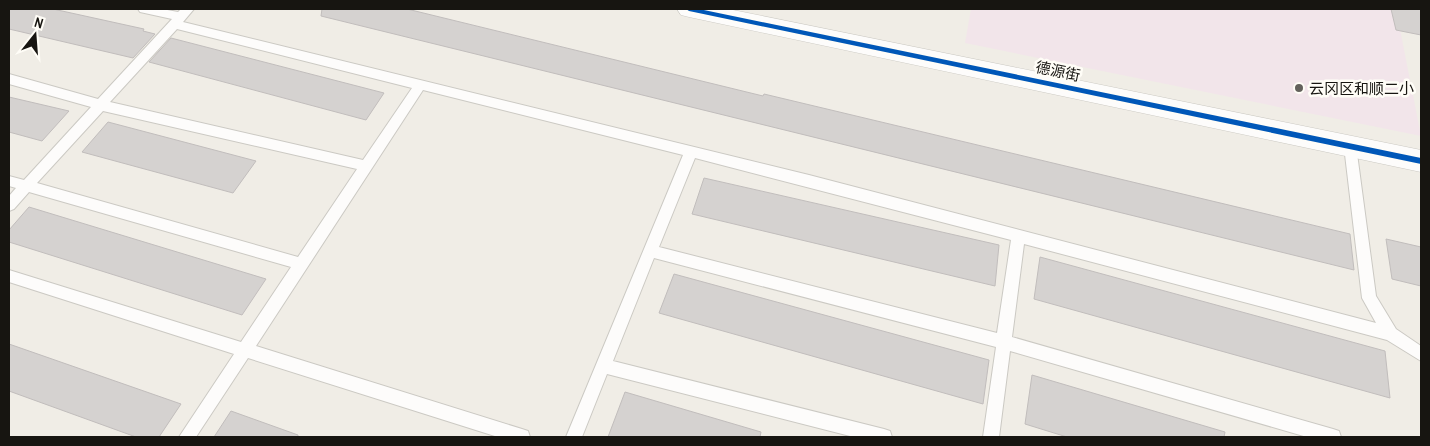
<svg xmlns="http://www.w3.org/2000/svg" width="1430" height="446" font-family="'Archivo Narrow','Noto Sans SC',sans-serif">
<style>
.education{fill:#f2e5ea}
.building{fill:#d5d2d0;stroke:#c1bdbc}
.lines{fill:none;stroke-linecap:round;stroke-linejoin:round}
.lane-casing{stroke:#cbc9c3;stroke-width:2}
.secondary-casing{stroke:#cbc9c3;stroke-width:1}
.lane{fill:#fdfcfb;fill-rule:evenodd}
.secondary{fill:#fdfcfb;fill-rule:evenodd}
.cycleway-casing{stroke:#fffdf7;stroke-width:3}
.cycleway{fill:#0057b8;fill-rule:evenodd}
.poi-dot{fill:#63615c;stroke:#fffdf7;stroke-width:2}
.labels{text-anchor:middle;dominant-baseline:central;stroke-width:5;stroke-linejoin:round;paint-order:stroke}
.street-label{font-size:15px;fill:#171511;stroke:#fffdf7}
.poi-label{font-size:15px;fill:#171511;stroke:#fffdf7;text-anchor:start}
</style>
<rect width="100%" height="100%" fill="#f0ede6"/>
<path class="education" d="M971,9h425l25,127 -456,-93z"/>
<g class="building">
<path d="M9,9h44l91,20 -1,2 12,3 -22,24 -124,-29z"/>
<path d="M322,9h85l356,87 1,-2 586,140 4,36 -1033,-254z"/>
<path d="M1391,9h30v26l-25,-5z"/>
<path d="M171,38l213,55 -18,27 -217,-58z"/>
<path d="M9,97l60,14 -27,30 -33,-9z"/>
<path d="M108,122l148,39 -23,32 -151,-41z"/>
<path d="M704,178l295,67 -4,41 -303,-72z"/>
<path d="M29,207l237,72 -24,36 -233,-73v-12z"/>
<path d="M1386,239l35,8v39l-29,-7z"/>
<path d="M1040,257l345,94 5,47 -356,-99z"/>
<path d="M674,274l315,86 -6,44 -324,-91z"/>
<path d="M9,344l172,60 -22,33h-23l-127,-46z"/>
<path d="M1032,375l193,57 -1,5h-157l-42,-13z"/>
<path d="M625,392l136,40 -1,5h-152z"/>
<path d="M231,411l67,24v2h-84z"/>
</g>
<g class="lines">
<defs>
<path id="lane" d="M138,9h24l16,3 3,-3h13l-11,13 626,153 567,148 -14,-25 -18,-152 1,-4 5,-1 5,1 1,4 20,150 20,33 25,17v15l-34,-21 -363,-96 -12,93 321,92 6,2 2,6h-34l-297,-86 -11,86h-16l13,-90 -342,-89 -41,103 271,68 6,2 2,6h-38l-247,-63 -25,63h-16l117,-282 -260,-65 -167,256 266,83 6,2 2,6h-32l-250,-79 -52,79h-17l55,-83 -225,-72v-12l232,72 50,-75 -262,-75 -15,17 -5,2v-15l7,-8 -7,-2v-10l15,4 67,-73 -82,-23v-10l89,25 74,-80 -32,-7zM177,29l235,59 -49,72 -253,-58zM103,111l254,58 -59,88 -261,-74zM695,158l316,82 -14,93 -338,-86z"/>
<path id="secondary" d="M677,9h51l693,141v22l-732,-155 -8,-2z"/>
</defs>
<use href="#lane" class="lane-casing"/>
<use href="#secondary" class="secondary-casing"/>
<use href="#lane" class="lane"/>
<use href="#secondary" class="secondary"/>
<defs>
<path id="cycleway" d="M686,9h13l722,149v6l-732,-153z"/>
</defs>
<use href="#cycleway" class="cycleway-casing"/>
<use href="#cycleway" class="cycleway"/>
</g>
<circle class="poi-dot" cx="1299" cy="88" r="5"/>
<g class="labels">
<g class="street-label">
<text transform="translate(1058 71) rotate(12)">德源街</text>
</g>
<g class="poi-label">
<text x="1309" y="88">云冈区和顺二小</text>
</g>
</g>
<rect width="1430" height="446" fill="none" stroke="#171511" stroke-width="20"/>
<g transform="translate(35 35) rotate(17)" stroke="#fffdf7" stroke-width="4" paint-order="stroke">
<path d="M0-4L9 19L0 12L-9 19Z" fill="#171511"/>
<text y="-8" font-size="14" font-weight="bold" text-anchor="middle" fill="#171511">N</text>
</g>
</svg>
